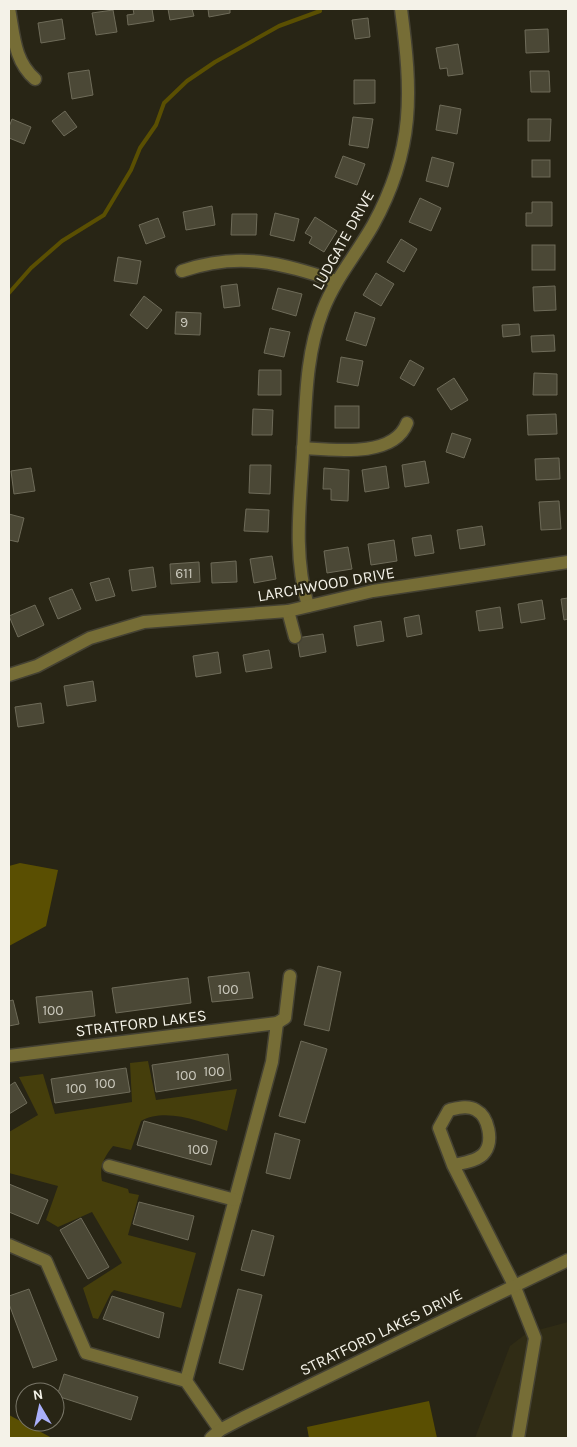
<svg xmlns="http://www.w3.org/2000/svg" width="577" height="1447" font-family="Karla,sans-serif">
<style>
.built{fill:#302c15}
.green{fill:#453e0c}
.water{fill:#5a4f02}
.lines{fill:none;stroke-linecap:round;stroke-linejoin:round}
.stream{stroke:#5a4f02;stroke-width:4}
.building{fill:#4b4836;stroke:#6e6b59}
.minor-casing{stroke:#454233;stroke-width:15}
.minor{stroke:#766d36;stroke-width:12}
.labels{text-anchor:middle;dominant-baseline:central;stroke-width:4.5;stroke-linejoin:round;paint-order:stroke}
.number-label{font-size:14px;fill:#cac8bc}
.street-label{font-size:16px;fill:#f4f2e8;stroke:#282515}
</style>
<rect width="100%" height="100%" fill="#282515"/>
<path class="built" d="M568,1322v116h-93l35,-92 17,-13z"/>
<path class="green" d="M148,1061l8,39 81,-11 -10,42c-25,-9 -61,-24 -86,-10l-10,29 -18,-4c-9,11 -14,21 -11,35l26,8 1,4 10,2 -11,40 68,18 -15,55 -67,-18 -3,3 -13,26 -5,-1 -10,-30 39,-25 -30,-51 -34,15 -12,-7 12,-34 -49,-13v-41l29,-17 -19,-38 24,-3 12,40 77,-12 -2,-39z"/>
<g class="water">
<path d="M20,863l38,7 -12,56 -37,20v-80z"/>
<path d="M429,1401l8,37h-128l-2,-11z"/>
<path d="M9,1415l43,23h-43z"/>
</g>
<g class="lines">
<path class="stream" d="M9,293l22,-25 31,-27 42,-26 27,-45 9,-22 16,-23 8,-22 23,-22 28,-19 64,-36 41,-15"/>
</g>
<g class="building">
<path d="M133,9h19l2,12 -26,4 -1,-10 7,-1z"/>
<path d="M168,9h24l2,7 -24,4z"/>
<path d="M208,9h22v4l-21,4z"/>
<path d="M113,10l4,22 -21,3 -4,-22z"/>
<path d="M368,18l2,19 -15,2 -3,-19z"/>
<path d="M62,19l3,20 -24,4 -3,-20z"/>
<path d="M548,29l1,23 -23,1 -1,-23z"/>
<path d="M458,44l5,30 -15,2 -1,-8 -7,1 -4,-21z"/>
<path d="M89,70l4,25 -21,4 -4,-26z"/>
<path d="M530,71h19l1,21h-19z"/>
<path d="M354,80h21v23l-21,1z"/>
<path d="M440,105l21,4 -4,25 -21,-4z"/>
<path d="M65,111l12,16 -13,9 -12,-15z"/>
<path d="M353,117l20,2 -5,29 -19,-3z"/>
<path d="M12,119l19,8 -7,17 -15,-6v-11z"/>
<path d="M528,119h23l-1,22h-22z"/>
<path d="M343,156l22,8 -8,21 -22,-8z"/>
<path d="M432,157l22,6 -6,24 -22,-6z"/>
<rect x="532" y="160" width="18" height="17"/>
<path d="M420,198l21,10 -10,23 -22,-9z"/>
<path d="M532,202h20v24h-26v-13h6z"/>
<path d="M212,206l3,19 -29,5 -3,-18z"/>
<path d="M275,213l24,6 -5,22 -24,-6z"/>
<path d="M232,214h25l-1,21h-25z"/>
<path d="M315,217l22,14 -13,21 -15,-9 3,-6 -7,-4z"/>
<path d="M158,218l7,19 -19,7 -7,-19z"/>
<path d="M401,239l16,10 -13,23 -17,-10z"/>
<rect x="532" y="245" width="23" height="25"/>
<path d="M118,257l23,4 -4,23 -23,-3z"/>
<path d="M376,273l18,11 -13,22 -18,-11z"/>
<path d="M237,284l3,22 -16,2 -3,-22z"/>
<path d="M555,286l1,24 -22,1 -1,-24z"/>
<path d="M278,288l24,6 -6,22 -24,-7z"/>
<path d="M144,296l18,14 -15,19 -17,-14z"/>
<path d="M176,312l25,1 -1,22 -25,-1z"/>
<path d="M355,312l20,6 -9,28 -20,-6z"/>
<path d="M519,324l1,11 -17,2 -1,-12z"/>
<path d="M270,328l20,4 -6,25 -20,-4z"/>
<path d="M554,335l1,16 -23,1 -1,-16z"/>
<path d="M341,357l22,4 -5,25 -21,-4z"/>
<path d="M410,360l14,8 -10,18 -14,-8z"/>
<path d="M259,370h22v25h-23z"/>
<path d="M534,373l23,1v21h-24z"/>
<path d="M454,378l14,22 -17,10 -14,-21z"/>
<rect x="335" y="406" width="24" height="22"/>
<path d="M253,409l20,1 -1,25h-20z"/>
<path d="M556,414l1,20 -29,1 -1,-20z"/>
<path d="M452,433l19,6 -7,19 -18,-6z"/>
<path d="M559,458l1,21 -24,1 -1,-21z"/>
<path d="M425,461l4,22 -24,4 -3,-22z"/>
<path d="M250,465h21l-1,29 -21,-1z"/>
<path d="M386,466l3,22 -24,4 -3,-22z"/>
<path d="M31,468l4,23 -21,3 -3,-23z"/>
<path d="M324,468l25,2 -1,31 -17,-1v-11h-8z"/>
<path d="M559,501l2,28 -20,1 -2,-28z"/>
<path d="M246,509l23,1 -1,22 -24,-1z"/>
<path d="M9,514l15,4 -6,24 -9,-2z"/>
<path d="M482,526l3,19 -25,4 -3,-19z"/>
<path d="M431,535l3,18 -19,3 -3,-18z"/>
<path d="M394,540l3,21 -26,4 -3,-21z"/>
<path d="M348,547l4,22 -25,4 -3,-22z"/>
<path d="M272,556l4,23 -22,4 -4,-24z"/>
<path d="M236,561l1,21 -25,1 -1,-20z"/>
<path d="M199,562l1,20 -29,2 -1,-20z"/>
<path d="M153,567l3,20 -24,4 -3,-21z"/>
<path d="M109,578l6,18 -19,5 -6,-18z"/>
<path d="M72,589l9,20 -23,10 -9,-21z"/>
<path d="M568,598v21l-4,1 -3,-21z"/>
<path d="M542,600l3,19 -24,4 -3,-19z"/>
<path d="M35,605l9,20 -26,12 -9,-21z"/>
<path d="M500,607l3,21 -24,3 -3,-20z"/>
<path d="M419,615l3,19 -15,3 -3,-19z"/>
<path d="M381,621l3,20 -27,5 -3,-20z"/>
<path d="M323,634l3,18 -26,5 -3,-19z"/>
<path d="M269,650l3,18 -26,4 -3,-17z"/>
<path d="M218,652l3,21 -25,4 -3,-21z"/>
<path d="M93,681l3,20 -29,5 -3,-20z"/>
<path d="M41,703l3,20 -26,4 -3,-20z"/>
<path d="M318,966l23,6 -12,59 -25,-6z"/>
<path d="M249,972l4,26 -41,4 -4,-25z"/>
<path d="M188,978l3,25 -75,10 -4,-25z"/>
<path d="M92,991l3,25 -56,7 -3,-26z"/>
<path d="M13,1000l6,24 -10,2v-25z"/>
<path d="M301,1041l26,8 -22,74 -26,-7z"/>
<path d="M228,1054l3,26 -75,12 -4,-27z"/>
<path d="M126,1068l4,24 -75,11 -4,-24z"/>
<path d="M15,1082l12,21 -18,11v-28z"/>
<path d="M144,1121l73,20 -6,24 -74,-20z"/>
<path d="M275,1133l25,7 -10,39 -24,-6z"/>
<path d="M9,1184l39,16 -10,24 -29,-12z"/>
<path d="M139,1202l55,14 -6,24 -55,-16z"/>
<path d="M81,1218l28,49 -21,12 -28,-49z"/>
<path d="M252,1230l22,6 -10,40 -23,-6z"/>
<path d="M29,1289l28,71 -24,8 -24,-64v-8z"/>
<path d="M238,1289l24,6 -19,75 -24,-7z"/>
<path d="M112,1296l52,17 -5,25 -56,-19z"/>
<path d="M64,1374l74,23 -7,23 -74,-24z"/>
</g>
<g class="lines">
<defs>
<g id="minor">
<path d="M9,9c5,26 5,52 26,70"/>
<path d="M182,271c58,-20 98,-8 154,10"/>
<path d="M303,448c31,2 91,10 104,-25"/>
<path d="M308,606c-15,-51 -8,-102 -5,-154 3,-48 2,-96 20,-142 12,-31 33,-55 50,-85 42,-76 39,-133 28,-216"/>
<path d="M288,611l7,26"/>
<path d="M9,675l28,-9 53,-28 54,-16 144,-11 85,-20 195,-29"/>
<path d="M277,1023l8,-5 5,-42"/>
<path d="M9,1056l268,-33 -5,39 -86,319"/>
<path d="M453,1165c10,-2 26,-4 32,-13 8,-11 4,-35 -9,-42 -8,-5 -18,-2 -27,0l-10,18 14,37 61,120 21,53 -17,100"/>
<path d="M109,1166l126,34"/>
<path d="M9,1245l37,16 40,92 100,28 34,49"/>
<path d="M211,1438l9,-8 23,-12 325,-158"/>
</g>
</defs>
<use href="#minor" class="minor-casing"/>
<use href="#minor" class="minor"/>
</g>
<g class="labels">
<g class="number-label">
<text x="184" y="322">9</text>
<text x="184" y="573">611</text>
<text x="228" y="989">100</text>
<text x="53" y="1010">100</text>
<text x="214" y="1071">100</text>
<text x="186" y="1075">100</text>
<text x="105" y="1083">100</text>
<text x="76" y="1088">100</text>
<text x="198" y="1149">100</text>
</g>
<g class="street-label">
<text transform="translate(343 240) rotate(-61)">LUDGATE DRIVE</text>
<text transform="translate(326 584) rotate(-10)">LARCHWOOD DRIVE</text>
<text transform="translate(141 1023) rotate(-7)">STRATFORD LAKES</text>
<text transform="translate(381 1332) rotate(-26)">STRATFORD LAKES DRIVE</text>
</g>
</g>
<rect width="577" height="1447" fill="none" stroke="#f4f2e8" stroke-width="20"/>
<g transform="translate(40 1407) rotate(351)"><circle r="24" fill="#282515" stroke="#7a7769"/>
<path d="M0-4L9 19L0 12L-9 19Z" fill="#aab0fb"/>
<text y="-8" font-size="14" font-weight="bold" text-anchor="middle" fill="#f4f2e8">N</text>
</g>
</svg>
